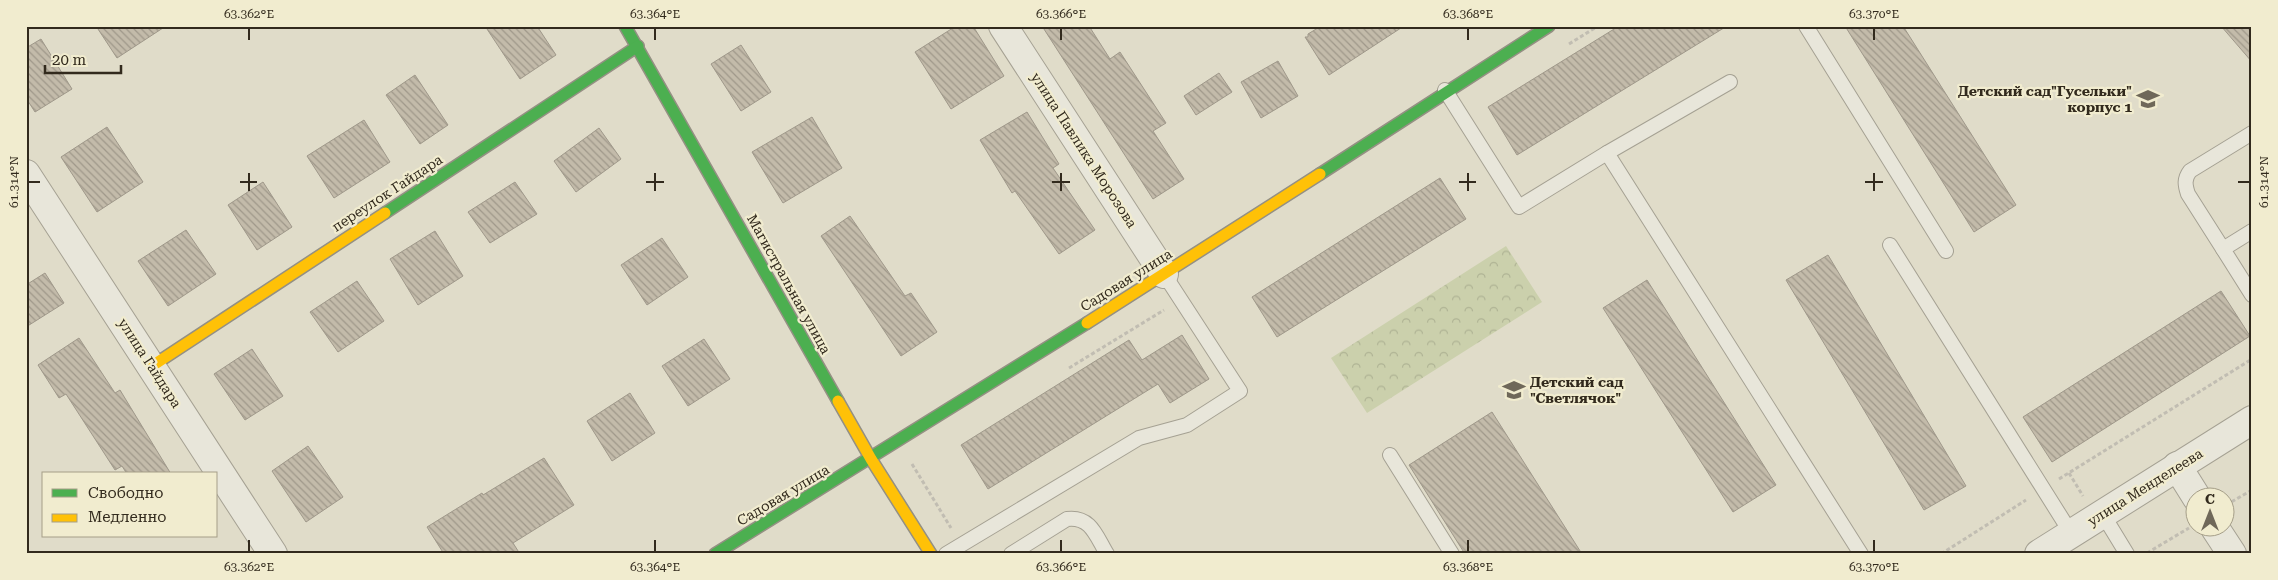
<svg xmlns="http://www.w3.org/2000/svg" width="2278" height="580" font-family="'Roboto Serif',serif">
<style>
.park{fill:url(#park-crowns)}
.building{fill:url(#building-back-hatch);stroke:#9f988a}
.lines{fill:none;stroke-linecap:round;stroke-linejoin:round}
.lane-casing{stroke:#a5a193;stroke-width:16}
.street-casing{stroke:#a5a193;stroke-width:30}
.fast-casing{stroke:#949083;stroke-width:14}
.slow-casing{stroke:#949083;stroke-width:14}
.path{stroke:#c1bdb2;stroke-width:3;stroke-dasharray:4 2.5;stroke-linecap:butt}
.lane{stroke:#e8e6da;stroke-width:14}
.street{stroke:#e8e6da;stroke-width:28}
.fast{stroke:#4caf50;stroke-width:11}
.slow{stroke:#ffc107;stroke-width:11}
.ticks{fill:none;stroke:#322a1d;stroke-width:2}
.labels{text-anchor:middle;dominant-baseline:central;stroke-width:4.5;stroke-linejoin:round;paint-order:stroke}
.poi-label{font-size:14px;font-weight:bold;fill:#322a1d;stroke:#f1eccf;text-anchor:end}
.street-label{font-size:14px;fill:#322a1d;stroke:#f1eccf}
.neatline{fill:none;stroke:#322a1d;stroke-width:2}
.ticks-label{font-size:12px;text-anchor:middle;fill:#322a1d}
</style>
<defs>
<pattern id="park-crowns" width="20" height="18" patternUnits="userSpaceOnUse" patternTransform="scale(1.25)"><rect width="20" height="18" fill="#cbd0ac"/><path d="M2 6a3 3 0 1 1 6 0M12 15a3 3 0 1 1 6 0" fill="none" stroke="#afb394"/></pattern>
<pattern id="building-back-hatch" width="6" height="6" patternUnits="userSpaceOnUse" patternTransform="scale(1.25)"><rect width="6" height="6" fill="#c3bbaa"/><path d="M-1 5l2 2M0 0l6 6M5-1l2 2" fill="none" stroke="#9f988a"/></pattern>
</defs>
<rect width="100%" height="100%" fill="#e0dcc9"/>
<path class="park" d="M1506,246l36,56 -175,111 -36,-55z"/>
<g class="building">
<path d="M96,26h70l-49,32z"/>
<path d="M485,26h52l19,29 -36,24z"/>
<path d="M956,26h17l31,50 -53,33 -36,-57z"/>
<path d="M1042,26h47l21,33 10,-7 46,71 -13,8 31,48 -31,20z"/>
<path d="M1321,26h83l-75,49 -24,-38h3v-3z"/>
<path d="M1619,26h108l-210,129 -29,-48z"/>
<path d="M1845,26h58l113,179 -42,27z"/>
<path d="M2221,26h31v36z"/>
<path d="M41,39l31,50 -37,23 -9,-14v-50z"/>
<path d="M741,45l30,47 -30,19 -30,-47z"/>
<path d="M1278,61l20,35 -37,22 -20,-36z"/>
<path d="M1219,73l13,19 -36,23 -12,-19z"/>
<path d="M415,75l33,50 -28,19 -34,-49z"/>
<path d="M1027,112l32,52 -6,4 42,62 -36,24 -44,-63 -3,2 -32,-53z"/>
<path d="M812,117l30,51 -59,35 -31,-51z"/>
<path d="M364,120l26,42 -56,36 -27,-42z"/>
<path d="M107,127l36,55 -46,30 -36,-55z"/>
<path d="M599,128l22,31 -45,33 -22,-31z"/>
<path d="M1440,178l26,41 -189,118 -25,-40z"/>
<path d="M263,182l29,45 -35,23 -29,-45z"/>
<path d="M515,182l22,32 -47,29 -22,-31z"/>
<path d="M850,216l55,80 6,-3 26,39 -36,24 -80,-120z"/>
<path d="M186,230l30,44 -48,32 -30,-45z"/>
<path d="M435,231l28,45 -45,29 -28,-46z"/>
<path d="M662,238l26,39 -41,28 -26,-40z"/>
<path d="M1828,255l138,231 -42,24 -138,-230z"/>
<path d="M45,273l19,30 -38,24v-42z"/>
<path d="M1647,280l129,205 -43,27 -130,-204z"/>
<path d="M357,281l27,40 -46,31 -28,-40z"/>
<path d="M2221,291l29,45 -198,126 -29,-45z"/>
<path d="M1182,335l27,44 -39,24 -12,-19 -170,105 -27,-44 168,-105 13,20z"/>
<path d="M79,338l36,55 5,-3 51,84h-44l-5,-8 -7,4 -49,-76 -7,4 -21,-33z"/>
<path d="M704,339l26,40 -42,27 -26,-40z"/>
<path d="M252,349l31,47 -38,24 -31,-46z"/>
<path d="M630,393l25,40 -43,28 -25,-40z"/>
<path d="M1492,412l90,142h-117l-56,-89z"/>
<path d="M308,446l35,51 -37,25 -34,-51z"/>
<path d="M544,458l30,47 -61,38 7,11h-76l-17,-27 55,-34 1,2z"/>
</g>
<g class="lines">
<defs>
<g id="lane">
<path d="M1806,26l140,225"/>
<path d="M1445,90l74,117 88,-54 254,401"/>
<path d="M1607,153l123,-71"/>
<path d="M2252,231l-29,18 29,46"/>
<path d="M1890,245l181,288"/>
<path d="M2223,249l-35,-55c-3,-9 -4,-15 2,-23l62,-38"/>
<path d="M1390,455l62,99"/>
<path d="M2102,513l25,41"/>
<path d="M946,554l193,-116 48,-13 53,-34 -76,-117"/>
<path d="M1011,554l56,-35c24,-3 29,17 40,35"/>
</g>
<g id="street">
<path d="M1003,26l161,248"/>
<path d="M26,174l247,380"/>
<path d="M2177,466l20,32"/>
<path d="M2215,528l17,26"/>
<path d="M2039,554l213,-134"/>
</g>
<g id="fast">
<path d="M625,26l213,375"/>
<path d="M1320,174l229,-148"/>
<path d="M385,213l253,-167"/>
<path d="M715,554l372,-231"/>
</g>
<g id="slow">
<path d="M1087,323l233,-149"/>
<path d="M152,366l233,-153"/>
<path d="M838,401l33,58 60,95"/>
</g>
</defs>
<use href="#lane" class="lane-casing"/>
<use href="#street" class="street-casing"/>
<use href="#fast" class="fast-casing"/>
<use href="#slow" class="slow-casing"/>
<g class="path">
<path d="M1569,44l29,-18"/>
<path d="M1069,368l95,-58"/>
<path d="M912,464l39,64"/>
<path d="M2069,473l14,23"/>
<path d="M2059,479l193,-120"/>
<path d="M2226,505l26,-15"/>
<path d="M2147,553l42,-25"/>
<path d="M1941,554l85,-54"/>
</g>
<use href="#lane" class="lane"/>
<use href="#street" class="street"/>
<use href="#fast" class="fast"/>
<use href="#slow" class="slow"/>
</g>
<path class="ticks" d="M249,28v12M655,28v12M1061,28v12M1468,28v12M1874,28v12M249,173v18M655,173v18M1061,173v18M1468,173v18M1874,173v18M28,182h12M240,182h17M646,182h18M1052,182h18M1459,182h17M1865,182h18M2238,182h12M249,540v12M655,540v12M1061,540v12M1468,540v12M1874,540v12"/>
<defs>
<symbol id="school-bare" viewBox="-9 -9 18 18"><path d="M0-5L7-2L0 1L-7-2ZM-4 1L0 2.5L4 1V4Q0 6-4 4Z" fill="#6f6859" stroke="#f1eccf" stroke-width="2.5" paint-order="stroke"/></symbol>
</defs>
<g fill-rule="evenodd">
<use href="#school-bare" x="2132" y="83" width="32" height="32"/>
<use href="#school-bare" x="1498" y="374" width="32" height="32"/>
</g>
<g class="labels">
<g class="poi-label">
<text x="2132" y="91">Детский сад"Гусельки"<tspan x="2132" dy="16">корпус 1</tspan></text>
<text x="1530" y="382" text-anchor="start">Детский сад<tspan x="1530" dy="16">"Светлячок"</tspan></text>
</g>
<g class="street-label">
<text transform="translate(1084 150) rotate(57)">улица Павлика Морозова</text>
<text transform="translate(387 193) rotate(-33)">переулок Гайдара</text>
<text transform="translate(1126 280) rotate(-32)">Садовая улица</text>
<text transform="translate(789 284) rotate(61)">Магистральная улица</text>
<text transform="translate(150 363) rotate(57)">улица Гайдара</text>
<text transform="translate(2145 487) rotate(-32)">улица Менделеева</text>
<text transform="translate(783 495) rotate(-31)">Садовая улица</text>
</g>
</g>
<rect width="2278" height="580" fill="none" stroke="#f1eccf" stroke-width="55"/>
<rect x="42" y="472" width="175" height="65" fill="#f1eccf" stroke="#a59e88"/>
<rect x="52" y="489" width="25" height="8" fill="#4caf50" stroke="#a59e88"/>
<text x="88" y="498" font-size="15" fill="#322a1d">Свободно</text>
<rect x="52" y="514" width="25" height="8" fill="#ffc107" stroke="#a59e88"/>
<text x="88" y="522" font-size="15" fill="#322a1d">Медленно</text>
<g transform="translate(2210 512)"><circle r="24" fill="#f1eccf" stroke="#a59e88"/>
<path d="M0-4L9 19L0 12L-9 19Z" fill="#6f6859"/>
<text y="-8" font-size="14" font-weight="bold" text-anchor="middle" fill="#322a1d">С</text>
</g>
<path d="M45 65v8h76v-8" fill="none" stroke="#322a1d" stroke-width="2.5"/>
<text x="52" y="65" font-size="15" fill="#322a1d" stroke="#f1eccf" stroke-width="4" paint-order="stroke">20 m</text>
<rect x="28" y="28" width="2222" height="524" class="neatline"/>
<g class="ticks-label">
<text x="249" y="18">63.362°E</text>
<text x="655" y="18">63.364°E</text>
<text x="1061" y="18">63.366°E</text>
<text x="1468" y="18">63.368°E</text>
<text x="1874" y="18">63.370°E</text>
<text transform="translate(14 182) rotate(-90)" y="4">61.314°N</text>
<text transform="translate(2264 182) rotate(-90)" y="4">61.314°N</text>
<text x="249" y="571">63.362°E</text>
<text x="655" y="571">63.364°E</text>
<text x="1061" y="571">63.366°E</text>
<text x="1468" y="571">63.368°E</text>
<text x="1874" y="571">63.370°E</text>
</g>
</svg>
